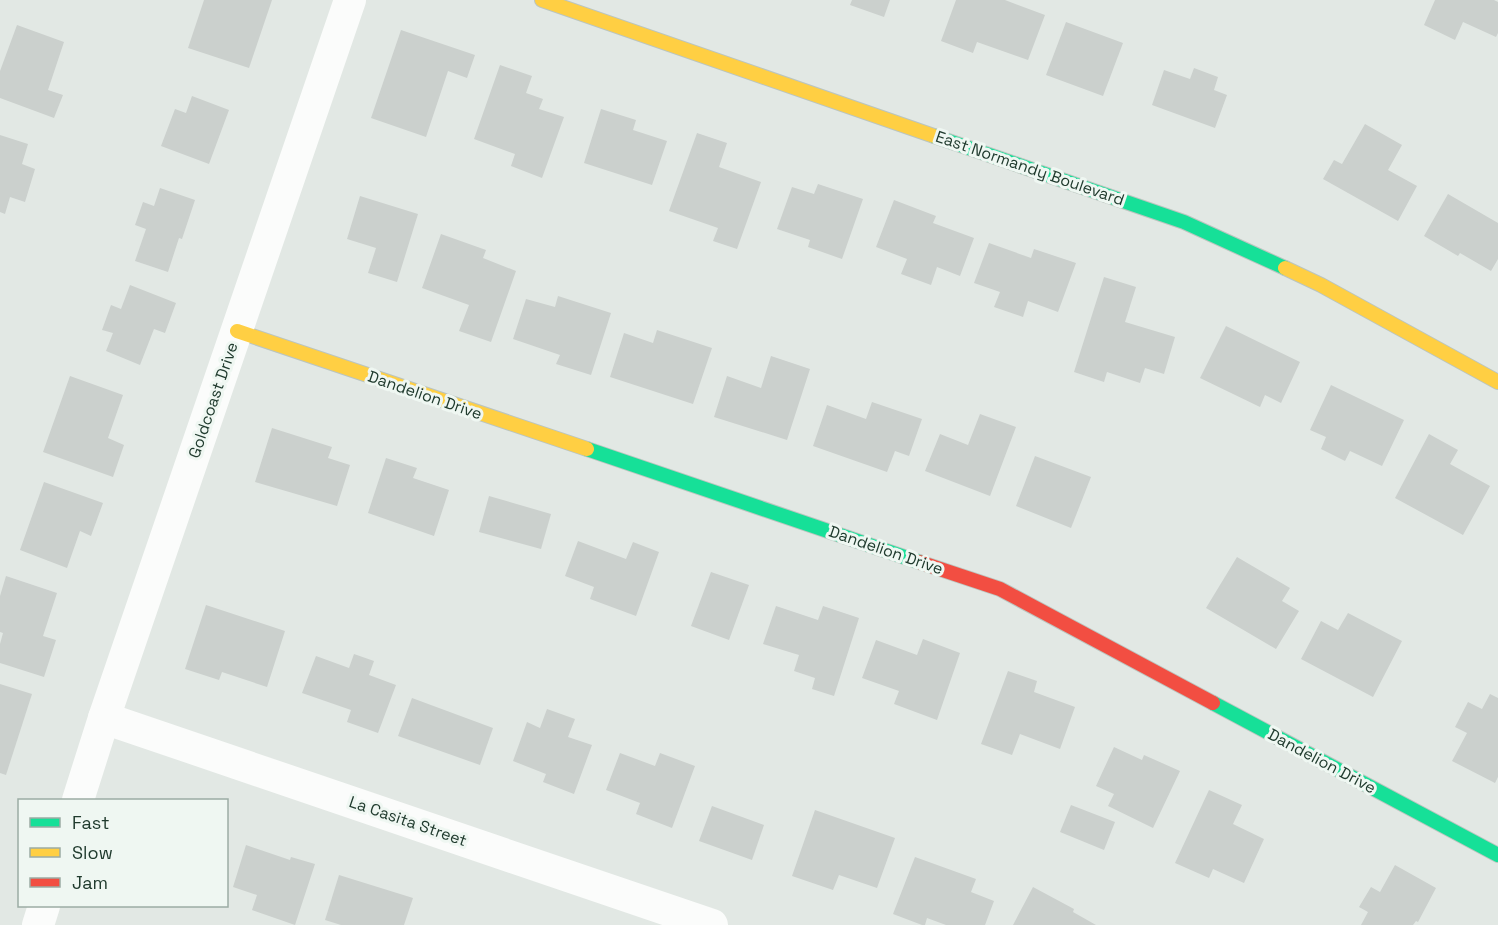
<svg xmlns="http://www.w3.org/2000/svg" width="1498" height="925" font-family="'Space Grotesk',sans-serif">
<style>
.building{fill:#cbd0cd}
.lines{fill:none;stroke-linecap:round;stroke-linejoin:round}
.fast-casing{stroke:#bbc5bf;stroke-width:16}
.slow-casing{stroke:#bbc5bf;stroke-width:16}
.jam-casing{stroke:#bbc5bf;stroke-width:16}
.street{stroke:#fbfcfb;stroke-width:32}
.fast{stroke:#16e098;stroke-width:14}
.slow{stroke:#ffcf43;stroke-width:14}
.jam{stroke:#f24e42;stroke-width:14}
.labels{text-anchor:middle;dominant-baseline:central;stroke-width:6;stroke-linejoin:round;paint-order:stroke}
.street-label{font-size:16px;fill:#203b2e;stroke:#eff7f2}
</style>
<rect width="100%" height="100%" fill="#e2e8e4"/>
<g class="building">
<path d="M204,0h68l-23,68 -61,-20z"/>
<path d="M852,0h38l-6,17 -34,-12z"/>
<path d="M956,0h49l40,15 -17,45 -51,-18 -4,11 -32,-12z"/>
<path d="M1435,0h59l4,2v31l-2,4 -33,-15 -8,18 -31,-15z"/>
<path d="M1066,22l57,21 -20,53 -57,-21z"/>
<path d="M17,25l47,17 -16,48 15,5 -9,23 -54,-20v-27z"/>
<path d="M401,30l74,25 -8,23 -19,-7 -22,66 -55,-19z"/>
<path d="M500,65l32,11 -6,17 17,6 -4,10 25,8 -22,61 -31,-12 4,-12 -41,-15z"/>
<path d="M1194,68l24,9 -4,13 13,5 -12,33 -63,-23 12,-35 26,9z"/>
<path d="M192,96l37,14 -20,54 -48,-18 14,-37 11,4z"/>
<path d="M601,109l35,11 -3,10 34,11 -15,44 -68,-22z"/>
<path d="M1365,124l37,21 -14,25 29,16 -19,35 -75,-42 11,-19 8,4z"/>
<path d="M697,133l30,10 -8,24 42,15 -24,67 -24,-8 5,-13 -49,-17z"/>
<path d="M0,135l28,9 -6,20 13,5 -10,33 -15,-5 -5,17 -5,-2z"/>
<path d="M818,184l45,15 -21,60 -34,-12 2,-7 -33,-11 15,-42 22,7z"/>
<path d="M160,188l35,12 -13,39 -3,-1 -11,34 -33,-11 11,-32 -11,-4 8,-23 11,4z"/>
<path d="M1448,194l50,29v36l-7,12 -31,-18 -2,3 -34,-20z"/>
<path d="M360,196l58,18 -21,68 -29,-9 8,-25 -29,-9z"/>
<path d="M894,200l42,16 -3,7 41,15 -14,38 -23,-9 -6,18 -30,-11 6,-15 -31,-12z"/>
<path d="M441,234l45,16 -3,8 33,13 -25,71 -32,-11 10,-26 -47,-17z"/>
<path d="M989,243l42,15 3,-9 42,14 -18,49 -30,-11 -5,16 -29,-10 6,-15 -26,-9z"/>
<path d="M1104,277l32,10 -11,35 50,15 -11,37 -19,-6 -5,15 -33,-11 -3,10 -30,-10z"/>
<path d="M130,285l46,18 -11,30 -11,-4 -14,36 -34,-14 7,-18 -11,-3 9,-25 10,4z"/>
<path d="M558,296l53,17 -20,62 -35,-11 4,-9 -47,-16 13,-40 29,8z"/>
<path d="M1226,326l74,36 -19,41 -16,-8 -5,12 -60,-29z"/>
<path d="M657,330l55,18 -19,56 -83,-27 14,-44 29,10z"/>
<path d="M771,356l39,13 -23,71 -73,-23 13,-41 34,12z"/>
<path d="M70,376l53,19 -15,43 16,7 -11,32 -70,-25z"/>
<path d="M1331,385l73,35 -22,46 -32,-15 -5,10 -24,-12 5,-12 -16,-7z"/>
<path d="M872,402l50,17 -13,37 -14,-5 -8,21 -74,-26 14,-41 39,14z"/>
<path d="M980,414l36,13 -26,69 -65,-25 15,-37 28,11z"/>
<path d="M272,428l60,19 -4,11 22,7 -13,41 -82,-24z"/>
<path d="M1429,434l29,16 -8,14 40,22 -27,49 -68,-37z"/>
<path d="M1035,456l56,21 -20,51 -55,-22z"/>
<path d="M386,458l31,10 -4,10 36,12 -15,46 -66,-23z"/>
<path d="M44,482l59,21 -12,33 -11,-5 -13,37 -47,-18z"/>
<path d="M489,496l62,18 -10,35 -62,-17z"/>
<path d="M578,541l48,18 7,-17 26,10 -23,64 -46,-17 4,-12 -29,-11z"/>
<path d="M1237,557l53,31 -8,13 17,10 -23,38 -70,-41z"/>
<path d="M711,572l38,13 -20,55 -38,-14z"/>
<path d="M6,576l51,17 -14,43 13,4 -12,37 -44,-14v-19l3,-11 -3,-1v-36z"/>
<path d="M206,605l79,26 -18,56 -45,-15 -3,8 -34,-11z"/>
<path d="M776,606l42,14 5,-14 36,12 -25,78 -22,-7 3,-11 -21,-7 5,-16 -36,-11z"/>
<path d="M1348,613l54,28 -29,56 -72,-38 20,-38 17,9z"/>
<path d="M923,639l37,14 -23,67 -43,-16 5,-13 -37,-13 14,-38 41,15z"/>
<path d="M354,654l20,7 -5,14 27,10 -18,48 -31,-11 4,-12 -49,-17 14,-37 33,12z"/>
<path d="M1008,671l29,10 -3,11 41,15 -15,42 -40,-15 -8,21 -31,-11z"/>
<path d="M0,684l32,10 -26,81 -6,-2z"/>
<path d="M1490,694l8,4v79l-3,6 -43,-22 15,-28 -12,-6 13,-25 14,7z"/>
<path d="M412,698l81,30 -13,37 -82,-29z"/>
<path d="M547,709l28,10 -7,18 24,8 -18,49 -31,-12 3,-8 -33,-13 14,-39 13,6z"/>
<path d="M1114,747l28,13 2,-5 36,16 -27,57 -45,-22 6,-12 -18,-8z"/>
<path d="M620,753l35,13 5,-13 35,13 -23,62 -36,-14 4,-11 -34,-13z"/>
<path d="M1209,790l33,15 -9,19 31,15 -20,44 -31,-14 -4,9 -34,-15z"/>
<path d="M1071,805l44,17 -11,28 -44,-18z"/>
<path d="M712,806l52,19 -12,35 -53,-19z"/>
<path d="M815,810l80,28 -18,50 -38,-13 -6,15 -41,-14z"/>
<path d="M246,845l44,15 1,-3 24,7 -20,61 -43,-15 5,-15 -24,-8z"/>
<path d="M915,857l61,22 -5,13 23,9 -9,24h-39l-19,-7 -2,7h-3l-29,-11z"/>
<path d="M1395,865l41,23 -18,34 -2,-1 -3,4h-52l7,-13 -9,-5 12,-20 9,5z"/>
<path d="M339,875l74,23 -9,27h-63l-16,-5z"/>
<path d="M1033,887l41,22 -1,3 23,13h-83z"/>
</g>
<g class="lines">
<defs>
<g id="fast">
<path d="M934,136l250,86 101,46"/>
<path d="M587,449l332,113"/>
<path d="M1213,703l285,152"/>
</g>
<g id="slow">
<path d="M542,0l392,136"/>
<path d="M1285,268l36,17 177,97"/>
<path d="M237,331l350,118"/>
</g>
<path id="jam" d="M919,562l81,27 213,114"/>
</defs>
<use href="#fast" class="fast-casing"/>
<use href="#slow" class="slow-casing"/>
<use href="#jam" class="jam-casing"/>
<g class="street">
<path d="M104,718l608,207"/>
<path d="M78,800l26,-82 246,-718"/>
<path d="M38,925l6,-19"/>
</g>
<use href="#fast" class="fast"/>
<use href="#slow" class="slow"/>
<use href="#jam" class="jam"/>
</g>
<g class="labels">
<g class="street-label">
<text transform="translate(1030 168) rotate(19)">East Normandy Boulevard</text>
<text transform="translate(425 395) rotate(19)">Dandelion Drive</text>
<text transform="translate(213 400) rotate(-71)">Goldcoast Drive</text>
<text transform="translate(886 550) rotate(19)">Dandelion Drive</text>
<text transform="translate(1322 761) rotate(28)">Dandelion Drive</text>
<text transform="translate(408 821) rotate(19)">La Casita Street</text>
</g>
</g>
<rect x="18" y="799" width="210" height="108" fill="#eff7f2" stroke="#9caca4" stroke-width="1.5"/>
<rect x="30" y="818" width="30" height="9" fill="#16e098" stroke="#9caca4" stroke-width="1.5"/>
<text x="72" y="829" font-size="18" fill="#203b2e">Fast</text>
<rect x="30" y="848" width="30" height="9" fill="#ffcf43" stroke="#9caca4" stroke-width="1.5"/>
<text x="72" y="859" font-size="18" fill="#203b2e">Slow</text>
<rect x="30" y="878" width="30" height="9" fill="#f24e42" stroke="#9caca4" stroke-width="1.5"/>
<text x="72" y="889" font-size="18" fill="#203b2e">Jam</text>
</svg>
